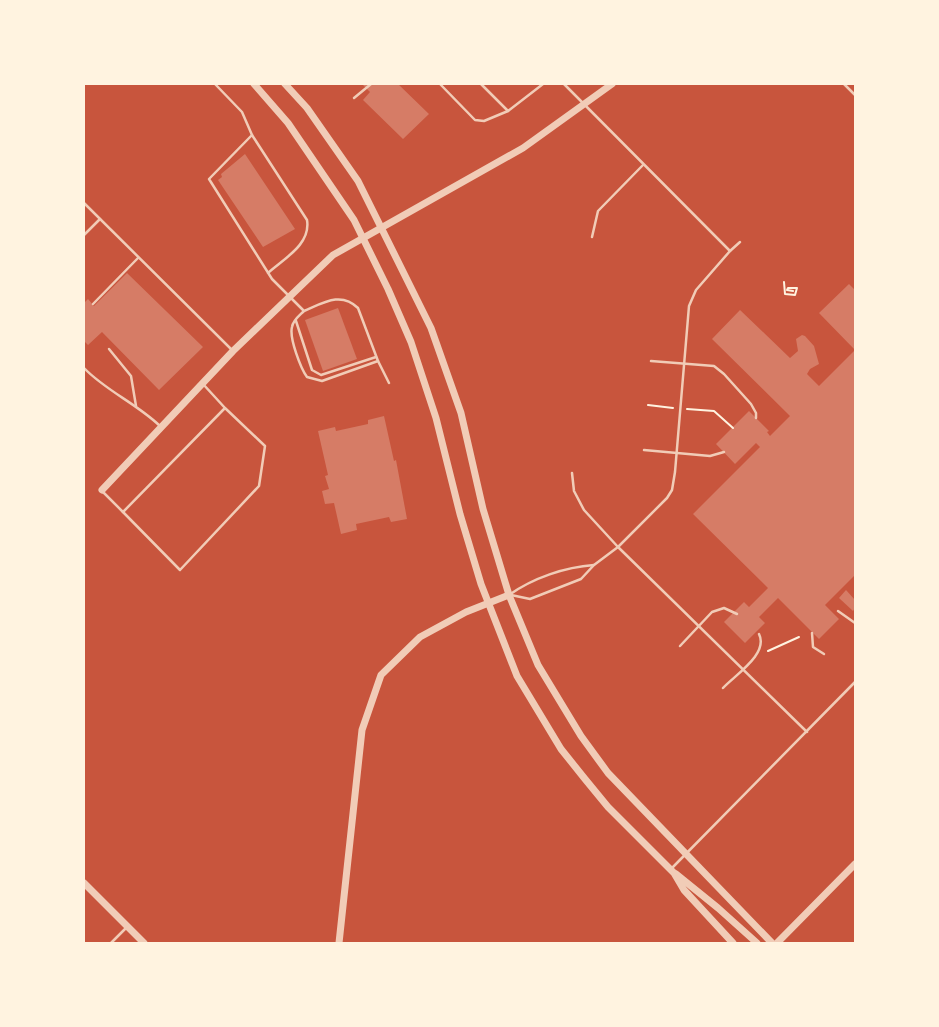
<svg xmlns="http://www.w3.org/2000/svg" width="939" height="1027" font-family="'Space Grotesk',sans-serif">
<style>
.building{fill:#d67c66}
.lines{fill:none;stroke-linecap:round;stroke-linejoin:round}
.path{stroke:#fff3e0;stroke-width:2}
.service{stroke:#f1ccb7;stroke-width:2.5}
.tertiary{stroke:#f1ccb7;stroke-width:7}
</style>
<rect width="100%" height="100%" fill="#c8553d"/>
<g class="building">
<path d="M362,84h36l31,30 -26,25 -40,-39 7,-8z"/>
<path d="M245,154l50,75 -32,18 -45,-67 4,-3 -1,-3z"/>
<path d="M127,273l76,74 -44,43 -57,-58 -14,13 -4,-4v-38l4,-4 6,7z"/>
<path d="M849,284l6,6v285l-30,30 14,14 -20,20 -41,-41 -19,19 6,6 -20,20 -21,-21 20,-20 5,5 19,-19 -75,-74 67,-67 -4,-4 -21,21 -19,-20 33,-33 20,20 -2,1 3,4 20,-20 -78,-77 28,-29 50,48 8,-7 -2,-12 6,-4 3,1 9,10 5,18 -9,5 -3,5 12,12 36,-36 -36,-37z"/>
<path d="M338,308l19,51 -34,12 -18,-51z"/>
<path d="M384,416l10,45 2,-1 11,59 -16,3 -2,-5 -33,7 1,6 -16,4 -7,-31 -9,1 -3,-13 7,-2 -4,-13 3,-1 -10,-44 17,-4 1,4 32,-7v-4z"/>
<path d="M846,590l9,10v8l-2,3 -14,-13z"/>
</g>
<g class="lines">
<g class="path">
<path d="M784,282l1,12 10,1 2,-7h-9l-1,2 6,1"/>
<path d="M648,405l25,3"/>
<path d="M687,409l27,2 19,17"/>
<path d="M768,651l31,-14"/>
</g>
<g class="service">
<path d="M215,84l27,28 10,23"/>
<path d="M440,84l35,36 9,1 24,-10"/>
<path d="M481,84l27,27 35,-27"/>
<path d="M844,84l11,11"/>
<path d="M354,98l17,-14"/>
<path d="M84,203l148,147"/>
<path d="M84,235l16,-16"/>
<path d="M592,237l6,-26 45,-46"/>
<path d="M730,251l10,-9"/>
<path d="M268,273c17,-15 43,-29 39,-53l-55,-85 -43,44 63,100 32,32c-5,5 -11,9 -12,16 -3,11 9,42 15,50l15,4 56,-20 -20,-53c-17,-17 -35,-5 -54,3"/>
<path d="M93,304l45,-46"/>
<path d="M296,321l16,49 9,5 55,-18"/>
<path d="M109,349l22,27 5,30"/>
<path d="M378,361l11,22"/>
<path d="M651,361l63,5 10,8 27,30 5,9v5"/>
<path d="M84,368c22,23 52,35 76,58"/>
<path d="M203,384l22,24 -102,104 57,58 79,-84 6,-40 -40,-38"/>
<path d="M644,450l66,6 14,-4"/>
<path d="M572,473l2,18 10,19 34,37 189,185"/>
<path d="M103,492l20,20"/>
<path d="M509,595c24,-17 56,-28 85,-30"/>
<path d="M511,595l19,4 51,-20 13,-14 24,-18 49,-49 5,-8 3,-18 14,-166 7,-16 34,-39 -166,-167"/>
<path d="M838,611l17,12"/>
<path d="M812,633l1,14 11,7"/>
<path d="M680,646l32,-34 12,-4 13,6"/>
<path d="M723,688c12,-13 46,-34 36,-54"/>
<path d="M672,868l183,-186"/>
<path d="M111,943l16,-16"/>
</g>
<g class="tertiary">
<path d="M254,84l34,39 66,97 34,69 23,53 25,76 24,96 21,70 36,92 44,73 24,30 23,28 66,66 10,17 49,53"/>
<path d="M285,84l22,24 51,73 73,147 30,85 22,96 26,86 29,70 43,71 27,37 164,170"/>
<path d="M102,490l131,-139 100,-96 190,-107 89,-64"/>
<path d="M676,874l42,34 39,35"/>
<path d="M84,883l60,60"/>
<path d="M339,943l23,-213 19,-55 39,-38 46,-25 43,-17"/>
<path d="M777,943l78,-79"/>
</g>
</g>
<rect width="939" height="1027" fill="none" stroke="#fff3e0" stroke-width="170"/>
</svg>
